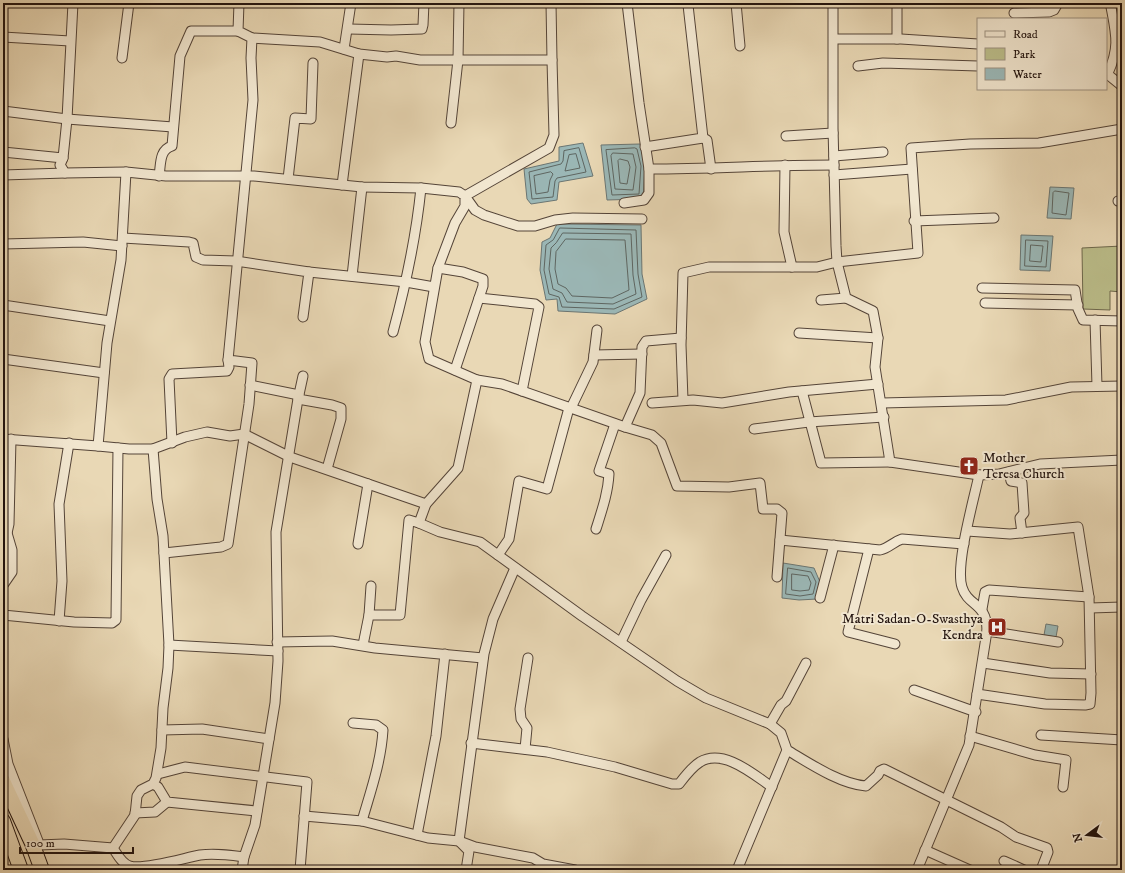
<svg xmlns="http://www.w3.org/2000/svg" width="1125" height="873" font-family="'IM FELL DW Pica',serif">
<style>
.green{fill:#bbbd8a;stroke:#6e684c}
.water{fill:#9bb8b7;stroke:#6b7673}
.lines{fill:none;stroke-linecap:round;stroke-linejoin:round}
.shore{stroke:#5e6662;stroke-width:1}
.minor-casing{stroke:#544438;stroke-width:11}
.trunk-casing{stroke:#22130e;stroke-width:16}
.minor{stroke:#f1e6cf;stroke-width:9}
.trunk{stroke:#e9d8b5;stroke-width:14}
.labels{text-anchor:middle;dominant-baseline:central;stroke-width:4;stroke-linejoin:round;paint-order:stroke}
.poi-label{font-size:14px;fill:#22130e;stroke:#f1e6cf;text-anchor:start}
</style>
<rect width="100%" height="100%" fill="#e9d8b5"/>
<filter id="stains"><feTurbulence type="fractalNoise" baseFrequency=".005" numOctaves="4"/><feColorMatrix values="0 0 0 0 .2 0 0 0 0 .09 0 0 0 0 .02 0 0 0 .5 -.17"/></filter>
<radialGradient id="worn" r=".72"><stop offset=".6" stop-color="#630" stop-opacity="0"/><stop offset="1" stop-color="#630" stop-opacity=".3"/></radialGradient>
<path class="green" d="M1122,246v46l-12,-1v19l-27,-1 -1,-61z"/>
<g class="water">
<path d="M583,143l10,33 -34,6 -2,18 -26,4 -4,-5 -3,-30 35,-8v-14z"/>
<path d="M640,144l5,22 -2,33 -36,1 -6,-55z"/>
<path d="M1050,187l24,1 -3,31 -24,-1z"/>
<path d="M557,224l84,1 1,49 5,25 -32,15 -57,-3 -1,-12 -11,1 -6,-30 2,-28 8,-4z"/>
<path d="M1021,235l32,1 -3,35 -30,-1z"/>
<path d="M783,563l31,5 6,14 -3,17 -18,1 -17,-2z"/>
<path d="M1046,624l12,2 -2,11 -12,-2z"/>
</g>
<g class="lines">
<g class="shore">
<path d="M579,148l7,24 -29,6 -2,3 -2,16 -21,2 -3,-27 32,-8 2,-3 1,-10z"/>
<path d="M635,148l2,1 4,17 -2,28 -27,1 -6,-45z"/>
<path d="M613,153l20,1 3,13 -3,23 -18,-1 -4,-33z"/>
<path d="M576,154l4,14 -15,3 4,-16z"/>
<path d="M620,159l8,2 2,6 -3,17 -7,-1 -2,-22z"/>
<path d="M551,172l2,2 -3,6 -2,12 -12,2 -2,-18z"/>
<path d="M1055,191l14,2 -3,22 -14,-2 1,-20z"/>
<path d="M560,228l76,2 2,44 4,23 -28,12 -52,-2 -3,-10 -10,-3 -5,-24 2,-25 7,-5z"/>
<path d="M563,233l68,1 2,41 3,19 -23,10 -46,-2 -5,-9 -9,-4 -4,-20 2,-21 5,-5z"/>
<path d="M566,239l59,1 4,50 -17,8 -40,-2 -6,-8 -8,-4 -3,-15 1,-17z"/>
<path d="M1026,240l22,1 -2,26 -21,-1z"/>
<path d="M1031,245l12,1 -2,16 -11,-1z"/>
<path d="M788,568l23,4 5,10 -3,12 -13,2 -14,-2z"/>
<path d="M792,574l16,2 3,7 -2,7 -9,1 -8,-1z"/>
</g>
<defs>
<g id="minor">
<path d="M73,3l-6,116 -4,39 -3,7 5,8 61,-1 -5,88 -14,83 -9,103 31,3h24l32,-12 22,-5 23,4 14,-2 46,23 136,47"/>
<path d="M627,3l12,100 10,66c62,0 123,-4 185,-4"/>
<path d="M736,3l4,43"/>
<path d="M833,3v125l3,118 1,16 9,36 27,13 5,27 -3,29 15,95 89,13 20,-1 41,-10 82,-4"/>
<path d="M1014,13l35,-1 5,-2 4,-7"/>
<path d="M349,29l42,1 31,-1 1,-4 1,-22"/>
<path d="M3,37l67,4"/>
<path d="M252,38l68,4 39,12 28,3 9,-1 24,4h38l1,-57"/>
<path d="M834,39h67l77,5"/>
<path d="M897,39v-36"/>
<path d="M344,49l7,-46"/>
<path d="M122,58l7,-55"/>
<path d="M552,60l2,75 -5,13 -84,48 10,14 9,5 34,11h17l20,-6 18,-2 69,1"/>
<path d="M858,66l25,-3 95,3"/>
<path d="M1106,73l16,13"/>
<path d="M1108,73c12,-26 8,-39 3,-66"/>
<path d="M3,111l64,8 106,8"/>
<path d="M451,123l7,-63h94l-1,-57"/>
<path d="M786,136l47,-3"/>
<path d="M703,138l4,2 4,29"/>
<path d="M645,147l58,-9 -15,-133"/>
<path d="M3,152l60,6"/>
<path d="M834,156l49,-4"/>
<path d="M785,165l-1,67 8,35"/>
<path d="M126,172l40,4h88l108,11 59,1 38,4 6,4v10l-10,17 -17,45 -13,74 4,17 48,21 -19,88 -32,36 -7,19 21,9 40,10 102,74 95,65 29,17 64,26 11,9 6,17c22,13 53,34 79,36l12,-11 2,-4 4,-2 117,58 15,10 31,11 1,4 -7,18"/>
<path d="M3,175l62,-2"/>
<path d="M834,175l78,-6"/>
<path d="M159,176c2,-12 0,-26 13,-30l8,-90 11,-25h47"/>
<path d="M288,179l7,-61 16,1 2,-56"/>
<path d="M342,185l17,-131"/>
<path d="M1118,201h4"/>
<path d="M624,203l20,-3 5,-7v-24"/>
<path d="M914,221l80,-3"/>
<path d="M123,238l66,4 4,1 3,14 7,3 33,1 73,11 -6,45"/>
<path d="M3,244l80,-2 39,4"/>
<path d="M438,268l25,4 20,7v7l-28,84"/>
<path d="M309,272l97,10 28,5"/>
<path d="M352,276l10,-89"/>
<path d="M982,288l93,2 3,19 5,11 39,1"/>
<path d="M479,298l56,6 4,3 -17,84"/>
<path d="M821,300l25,-2"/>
<path d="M985,303l93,2"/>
<path d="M3,305l107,16"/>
<path d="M1095,320l2,66"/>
<path d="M393,332c13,-48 23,-95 28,-144"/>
<path d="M799,333l79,5"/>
<path d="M681,338l-35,3 -4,6 -2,46 -15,34 27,8 9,8 16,43 52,1 31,-4 3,26h14l5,4 -5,64"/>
<path d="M594,355l48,-1"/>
<path d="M3,359l101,14"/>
<path d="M303,376l-5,23 34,6 9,3v11l-14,50"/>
<path d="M477,380l25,4 123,43"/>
<path d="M250,385l49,10"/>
<path d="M802,391l19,72 69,-1"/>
<path d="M683,400l-2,-55 2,-72 26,-6h108l20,-5 81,-9 -7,-105 59,-4 69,-1 83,-14"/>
<path d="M652,403l41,-3 29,3 67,-11 89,-8"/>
<path d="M882,403l124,-3 65,-13 51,-1"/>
<path d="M571,408l22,-46 4,-32"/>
<path d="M754,429l55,-7 75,-5"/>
<path d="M3,439l95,7"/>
<path d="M172,443l-3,-64 3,-5 55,-3 2,-4 -1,-7"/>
<path d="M1009,472l2,9 11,2 2,30 -4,5 2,15"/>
<path d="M596,529c6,-19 12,-36 13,-55l-10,-3 16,-47"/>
<path d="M967,531l43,3 68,-7 11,70 2,96 -1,11 -5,1 -40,-1 -68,-10"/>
<path d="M3,538l4,-5 2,-9 2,-85"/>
<path d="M780,540l100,10c9,-2 13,-8 22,-11l62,5"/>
<path d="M358,544l10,-60"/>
<path d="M869,549l-21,83 47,12"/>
<path d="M164,553l57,-6 7,-3 21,-140 3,-41 -24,-3 25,-260 -2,-42 1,-20 -14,-7 1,-28"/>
<path d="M498,555l11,-16 10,-58 28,8 22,-81"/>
<path d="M3,585l9,-13v-22l-5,-17"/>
<path d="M820,598l14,-53"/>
<path d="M1090,608l32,-1"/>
<path d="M982,609l3,-17 4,-2 100,7"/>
<path d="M3,615l71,7 38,1 4,-3 2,-172"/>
<path d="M369,615l2,-29"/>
<path d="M59,621l3,-40 -3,-77 10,-61"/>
<path d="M987,631l71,11"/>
<path d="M277,642l55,-1 43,7 108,10"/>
<path d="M621,642l20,-42 25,-45"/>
<path d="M169,645l109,6"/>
<path d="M363,645l6,-30h31l9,-95 10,3"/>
<path d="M983,663l67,10 41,1"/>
<path d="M914,690l62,22"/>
<path d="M353,723l23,2 7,5c-2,32 -12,60 -21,91"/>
<path d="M770,724l11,-19 5,-4 20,-38"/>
<path d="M162,730l40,-1 67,10"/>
<path d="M1041,735l81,5"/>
<path d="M970,736l65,19 31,5 -3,27"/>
<path d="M3,739l5,25 30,77"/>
<path d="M471,743l76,9 68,15 57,17h7c6,-8 13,-17 21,-22 24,-14 54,13 72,25"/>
<path d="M525,749l2,-21 -6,-9 -1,-10 8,-51"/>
<path d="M158,774l27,-7 122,15 -7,88"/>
<path d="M153,784l5,3 9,15 90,9"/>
<path d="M135,813l20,-1 12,-10"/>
<path d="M304,816l58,5 66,17 31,3 16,6 58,11 10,6 32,6"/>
<path d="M417,835l19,-99 9,-82"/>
<path d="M32,843l7,2 25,-1 49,4c4,6 9,16 17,18 14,4 54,-8 70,-11 15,-2 29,0 44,2"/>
<path d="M113,848l22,-33 2,-19 4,-6 12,-6 3,-6 5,-30 2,-40 5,-40 1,-23 -6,-109 -6,-37 -4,-50"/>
<path d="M925,850l45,20"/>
<path d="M1004,861l20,9"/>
<path d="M242,870l2,-13 11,-32 20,-122 3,-42 -2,-129 22,-133"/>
<path d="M466,870l3,-19 -10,-10 25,-187 9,-35 22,-51"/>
<path d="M737,870l50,-120"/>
<path d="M917,870l52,-125 18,-114c0,-29 -19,-24 -25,-44 -7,-22 12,-88 17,-112"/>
</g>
<g id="trunk">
<path d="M3,781l29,62 10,27"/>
<path d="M3,821l18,49"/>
</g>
</defs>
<use href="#minor" class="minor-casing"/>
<use href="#trunk" class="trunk-casing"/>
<use href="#minor" class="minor"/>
<use href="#trunk" class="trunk"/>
</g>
<defs>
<symbol id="church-square" viewBox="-11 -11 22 22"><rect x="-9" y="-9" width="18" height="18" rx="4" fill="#8f2418" stroke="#f1e6cf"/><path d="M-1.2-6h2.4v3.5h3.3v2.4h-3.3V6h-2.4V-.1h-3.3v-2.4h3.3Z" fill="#fff"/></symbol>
<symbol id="hospital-square" viewBox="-11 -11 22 22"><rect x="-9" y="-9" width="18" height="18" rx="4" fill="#8f2418" stroke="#f1e6cf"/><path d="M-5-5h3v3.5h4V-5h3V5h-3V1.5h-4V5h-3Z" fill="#fff"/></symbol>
</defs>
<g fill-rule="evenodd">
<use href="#church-square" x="958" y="455" width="22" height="22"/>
<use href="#hospital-square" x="986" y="616" width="22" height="22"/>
</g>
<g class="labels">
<g class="poi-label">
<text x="983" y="458">Mother<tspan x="983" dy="16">Teresa Church</tspan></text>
<text x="983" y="619" text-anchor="end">Matri Sadan-O-Swasthya<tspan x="983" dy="16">Kendra</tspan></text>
</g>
</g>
<rect width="1125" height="873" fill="none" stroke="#e9d8b5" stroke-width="16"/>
<rect x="4" y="4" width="1117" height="865" fill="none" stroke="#22130e" stroke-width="2"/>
<rect x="8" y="8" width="1109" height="857" fill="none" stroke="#22130e"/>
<rect x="977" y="18" width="130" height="72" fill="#f1e6cf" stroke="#9e9282"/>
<rect x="985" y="31" width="20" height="6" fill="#f1e6cf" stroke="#9e9282"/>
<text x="1013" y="38" font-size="12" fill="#22130e">Road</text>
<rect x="985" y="48" width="20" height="12" fill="#bbbd8a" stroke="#9e9282"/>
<text x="1013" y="58" font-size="12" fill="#22130e">Park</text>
<rect x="985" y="68" width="20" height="12" fill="#9bb8b7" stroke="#9e9282"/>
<text x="1013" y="78" font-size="12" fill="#22130e">Water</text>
<g transform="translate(1087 835) rotate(255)" stroke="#f1e6cf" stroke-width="3" paint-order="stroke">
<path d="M0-3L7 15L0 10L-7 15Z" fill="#22130e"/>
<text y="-6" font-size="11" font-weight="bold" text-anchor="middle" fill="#22130e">N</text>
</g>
<path d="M20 847v6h113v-6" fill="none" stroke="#22130e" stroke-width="2"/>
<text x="26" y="847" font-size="12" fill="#22130e" stroke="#f1e6cf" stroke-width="3" paint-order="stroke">100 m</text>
<rect width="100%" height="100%" filter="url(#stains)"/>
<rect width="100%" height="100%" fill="url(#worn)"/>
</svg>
